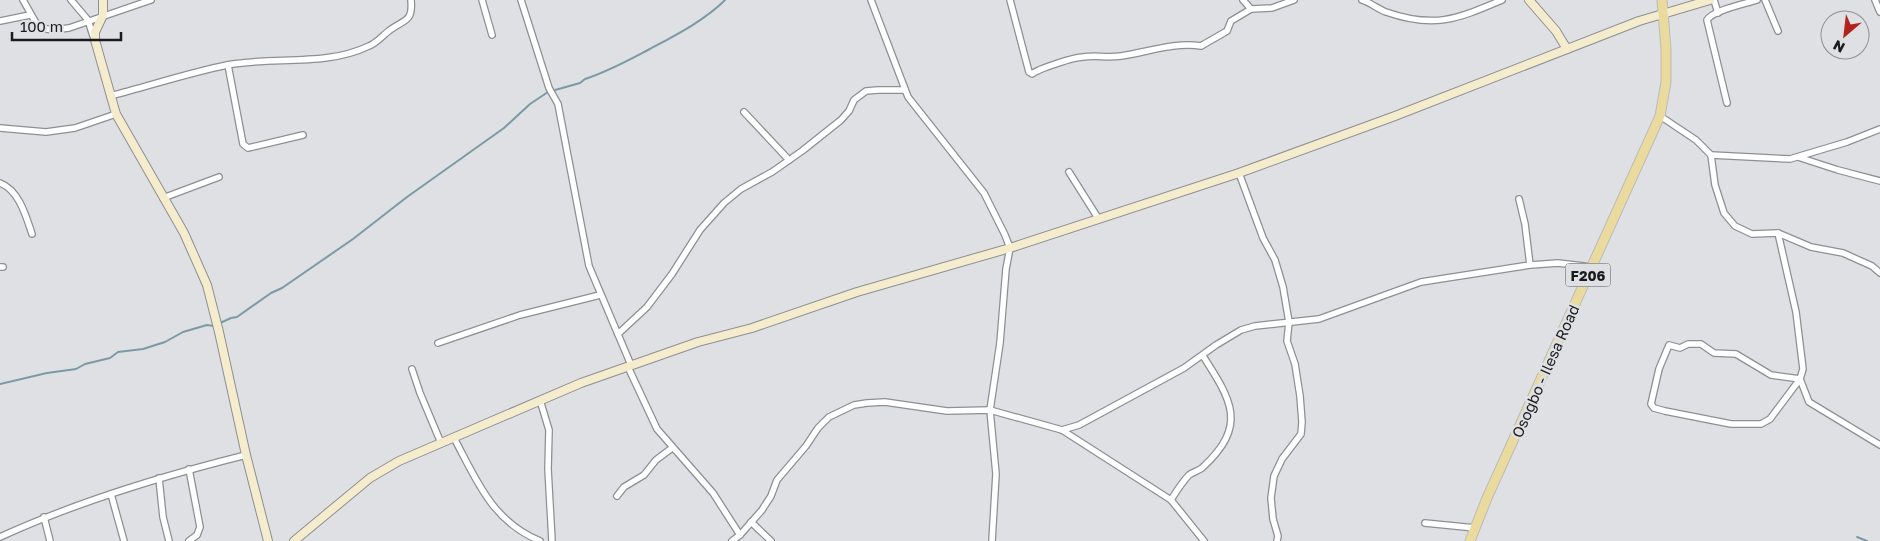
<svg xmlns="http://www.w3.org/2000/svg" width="1880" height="541" font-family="'Golos Text',sans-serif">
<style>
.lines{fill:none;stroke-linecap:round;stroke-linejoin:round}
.stream{stroke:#7b9aa4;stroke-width:2}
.street-casing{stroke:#8d8f92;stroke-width:8}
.secondary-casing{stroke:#8d8f92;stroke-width:10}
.primary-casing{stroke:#babbbb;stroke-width:11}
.street{stroke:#fff;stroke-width:5.5}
.secondary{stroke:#f5ecce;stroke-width:8}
.primary{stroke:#ebda9d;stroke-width:9}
.labels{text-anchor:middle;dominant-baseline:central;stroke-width:5;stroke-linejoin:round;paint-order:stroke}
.shield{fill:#dee0e4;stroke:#555658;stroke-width:1}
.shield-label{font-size:14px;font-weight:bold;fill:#1a1b1c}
.street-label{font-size:15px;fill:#1a1b1c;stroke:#dee0e4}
</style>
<rect width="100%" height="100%" fill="#dee0e4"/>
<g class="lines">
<g class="stream">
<path d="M218,324l13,-6 6,-1 34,-24 11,-5 71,-49 54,-42 97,-69 26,-24 18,-12 32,-9 5,-4c22,-7 42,-18 63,-29 26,-14 56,-29 77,-50"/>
<path d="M0,384l47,-11 29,-4 9,-5 25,-6 8,-6 25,-3 22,-7 18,-10 24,-7 7,1"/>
<path d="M1857,537l10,4"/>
</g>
<defs>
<g id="street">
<path d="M23,0l13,23 6,5 10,2 17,-2 82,-28"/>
<path d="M71,0l17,20 5,16"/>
<path d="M482,0l10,35"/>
<path d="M521,0l28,88 9,16 31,162 42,99"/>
<path d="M871,0l37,97 76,96 21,42 5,13 -4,21 -6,74 -10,67 6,64 -4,67"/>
<path d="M1010,0l19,72 3,2c6,-5 42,-17 51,-17 12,-2 25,1 38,-1 27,-4 53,-14 80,-10l26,-15 4,-10 20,-12 21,-1 22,-8"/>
<path d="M1243,0l8,9"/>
<path d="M1362,0c9,3 16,9 24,12 49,17 71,7 116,-12"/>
<path d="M1714,0l4,13"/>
<path d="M1765,0l13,31"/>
<path d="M1875,0l5,12"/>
<path d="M0,21l30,-6"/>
<path d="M228,65l15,79 5,4 55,-13"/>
<path d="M110,96c39,-10 78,-23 117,-31 47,-9 98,2 142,-19 8,-3 14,-11 21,-16 15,-11 23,-8 21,-30"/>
<path d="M1727,103l-20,-83c6,-10 38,-16 50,-20"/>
<path d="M744,112l45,48"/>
<path d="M1660,116l36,24 15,15 4,30 9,28 11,13 17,8 26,-1 33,14 32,6 29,13 8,7"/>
<path d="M0,128l46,4 29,-4 41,-14"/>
<path d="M1711,155l79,4 57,-17 33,-13"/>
<path d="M1798,157l40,13 42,11"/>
<path d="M1069,172l29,46"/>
<path d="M1239,173l24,65 12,22 8,27 6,35 -2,19 8,23 5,32 2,26 -1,12 -19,25 -8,17 -3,22 2,21 5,17 -1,5"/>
<path d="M0,183c19,7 26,33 32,51"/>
<path d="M163,198l56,-21"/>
<path d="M1519,199l6,25 5,41"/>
<path d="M1778,233l18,79 7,57 -3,10 -30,40 -9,5h-30l-66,-13 -11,-3 -3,-4 8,-35 10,-24 11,3 8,-4h13l13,9 22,1 35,21 29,4"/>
<path d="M0,267h3"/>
<path d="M618,334l29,-27 25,-33 28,-44 24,-27 17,-14 31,-17 30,-21 39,-31 8,-9 5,-11 12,-9 12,-1h27"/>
<path d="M438,343l82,-28 80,-20"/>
<path d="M628,367l29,62 56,64 27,42"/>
<path d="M412,369l8,24 21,50"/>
<path d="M1800,379l9,23 71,43"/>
<path d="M540,400l9,30 -1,39 4,72"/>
<path d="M1062,430l17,-5 105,-57 32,-23 25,-15 14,-4 64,-7 102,-37 109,-17 28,-2 34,4"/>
<path d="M454,438c23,43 38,83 86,103"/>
<path d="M189,469l11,58 -3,8 -8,6"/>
<path d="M159,478l4,39 6,24"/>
<path d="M111,494l13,47"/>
<path d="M617,496l7,-9 20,-12 12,-15 16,-12"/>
<path d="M1171,500c5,-8 11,-18 18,-25 4,-3 9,-4 13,-7 46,-42 30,-67 1,-112"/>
<path d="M44,517l6,24"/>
<path d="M751,522l20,19"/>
<path d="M1425,523l50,5"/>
<path d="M0,537c79,-36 162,-61 246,-82"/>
<path d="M732,541l8,-6 22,-25 9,-14 6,-16 29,-34 12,-18 11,-11 25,-12 13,-2 18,-1 62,9 43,-1 72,20 109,70 33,41"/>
</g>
<g id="secondary">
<path d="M103,0v15l-8,17v8l21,74 68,119 23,52 12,47 27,123 22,86"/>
<path d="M1529,0l27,31 11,18"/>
<path d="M294,541l76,-63 29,-17 182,-78 117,-41 54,-14 105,-36 153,-44 229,-75 156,-57 244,-95 71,-21"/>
</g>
<path id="primary" d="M1470,541l17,-43 173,-382 6,-34v-33l-4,-49"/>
</defs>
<use href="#street" class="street-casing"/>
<use href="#secondary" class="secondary-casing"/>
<use href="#primary" class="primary-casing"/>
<use href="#street" class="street"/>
<use href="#secondary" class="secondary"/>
<use href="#primary" class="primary"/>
</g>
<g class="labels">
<rect class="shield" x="1565.5" y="263.5" width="45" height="23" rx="4"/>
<g class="shield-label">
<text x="1588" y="275">F206</text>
</g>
<g class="street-label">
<text transform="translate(1545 371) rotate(-66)">Osogbo - Ilesa Road</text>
</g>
</g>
<g transform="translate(1845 35) rotate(208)"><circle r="24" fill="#dee0e4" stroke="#909194"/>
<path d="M0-4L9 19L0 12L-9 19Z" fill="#b2231c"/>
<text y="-8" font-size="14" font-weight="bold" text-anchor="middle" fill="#1a1b1c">N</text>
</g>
<path d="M12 32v8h109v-8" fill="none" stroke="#1a1b1c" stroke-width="2.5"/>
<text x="20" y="32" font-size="15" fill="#1a1b1c" stroke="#dee0e4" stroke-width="4" paint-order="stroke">100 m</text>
</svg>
